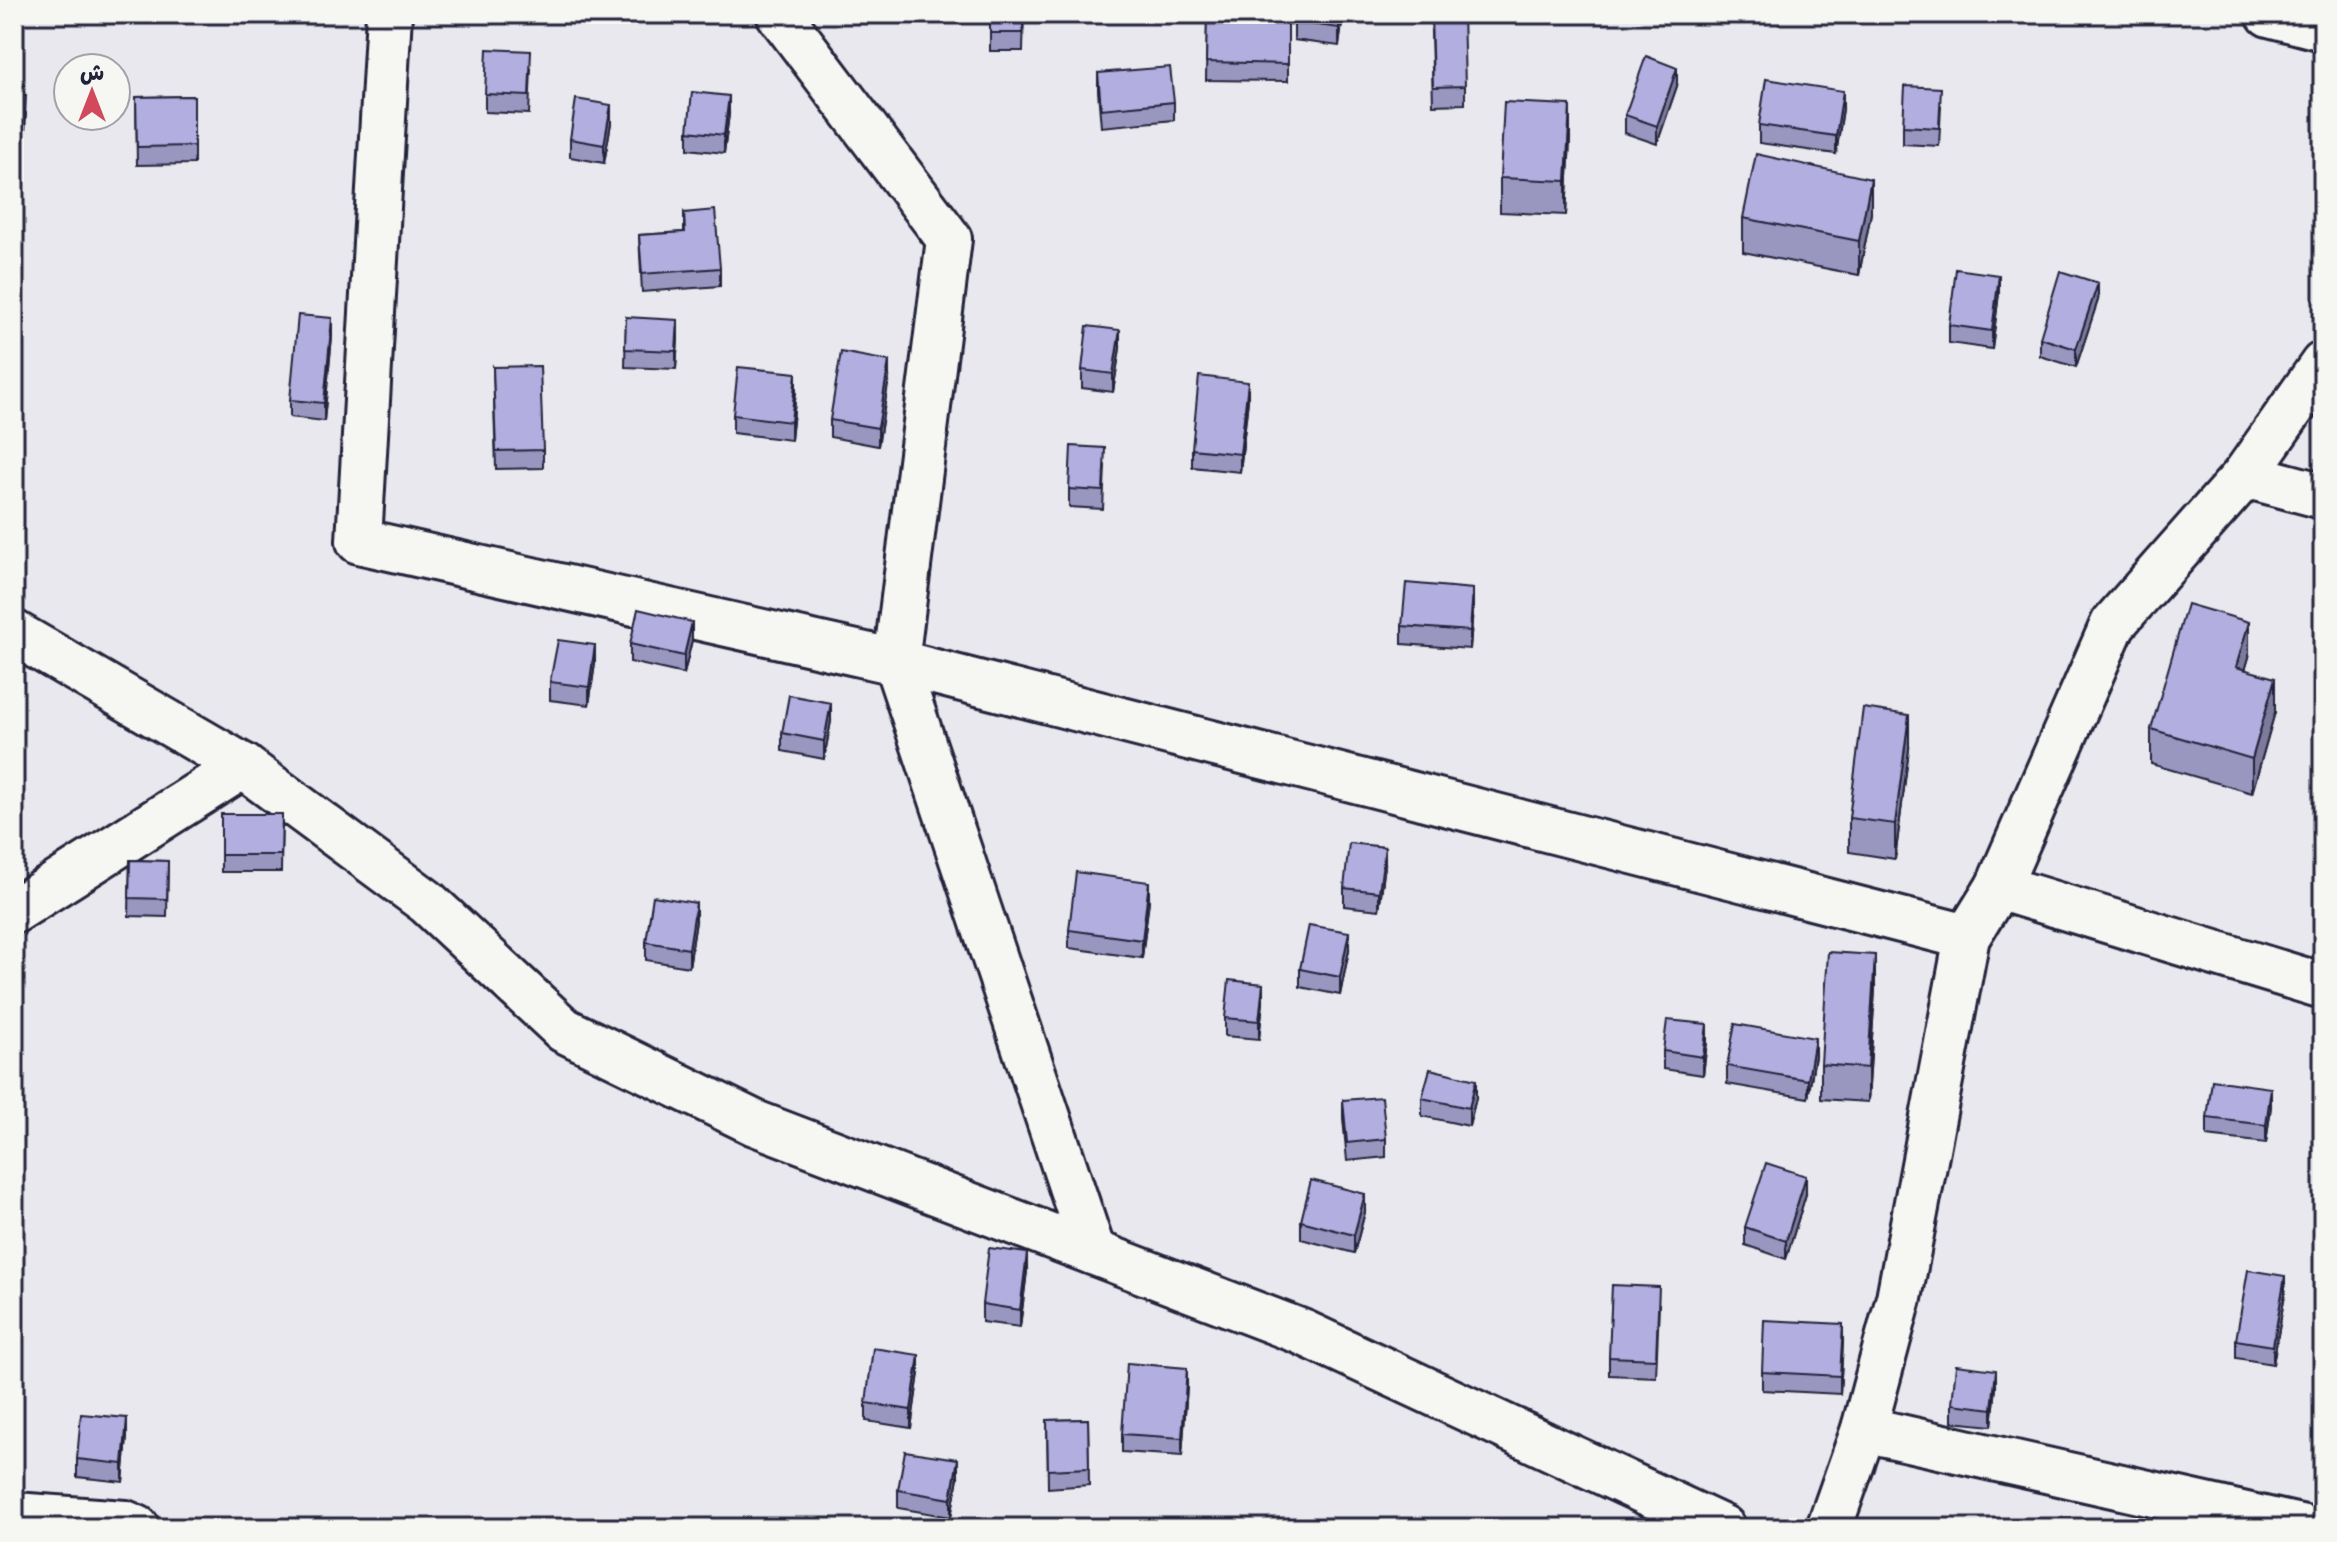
<svg xmlns="http://www.w3.org/2000/svg" width="2337" height="1542" font-family="Itim,'Playpen Sans Arabic',sans-serif">
<style>
.lines{fill:none;stroke-linecap:round;stroke-linejoin:round}
.street-casing{stroke:#22223b;stroke-width:50}
.street{stroke:#f6f6f2;stroke-width:44}
.wall{fill:#9996c0;stroke:#22223b;stroke-width:2}
.shaded-wall{fill:#7d7a9c;stroke:#22223b;stroke-width:2}
.building{fill:#b2aedf;stroke:#22223b;stroke-width:2}
</style>
<rect width="100%" height="100%" fill="#e8e8ee"/>
<filter id="ink" filterUnits="userSpaceOnUse"><feTurbulence type="fractalNoise" baseFrequency=".0125" numOctaves="2"/><feDisplacementMap in="SourceGraphic" scale="16" xChannelSelector="R" yChannelSelector="G"/><feConvolveMatrix kernelMatrix="1 2 1 2 8 2 1 2 1" color-interpolation-filters="sRGB"/></filter>
<g filter="url(#ink)">
<g class="lines">
<defs>
<g id="street">
<path d="M389,14l-30,527 537,121 197,590"/>
<path d="M779,14l170,225 -53,423 1071,275"/>
<path d="M2269,14l54,14"/>
<path d="M2245,475l78,21"/>
<path d="M14,633l229,133 184,136 137,128 191,93 547,209 421,196"/>
<path d="M1998,887l325,99"/>
<path d="M14,911l229,-145"/>
<path d="M1864,1429l440,99"/>
<path d="M14,1515l111,8 12,5"/>
<path d="M1829,1528l35,-99 35,-131 68,-361 31,-50 115,-263 132,-149 78,-111"/>
</g>
</defs>
<use href="#street" class="street-casing"/>
<use href="#street" class="street"/>
</g>
<g class="wall">
<path d="M922,14h21v3z"/>
<path d="M952,14h72l-1,37h-33v-33l-38,-1z"/>
<path d="M1343,14l-4,32 -45,-6v-18z"/>
<path d="M1207,16l81,1v64l-82,-1z"/>
<path d="M1431,32l34,54v18l-32,1z"/>
<path d="M531,69l-2,45 -44,-2v-18z"/>
<path d="M1098,73l76,29v18l-73,7 -3,-36z"/>
<path d="M1677,86l-20,58 -32,-11v-18z"/>
<path d="M14,95l12,18 -2,41h-10z"/>
<path d="M194,96v68l-57,1 -1,-68z"/>
<path d="M1941,106l-2,40 -36,-2v-18z"/>
<path d="M1843,109l-7,45 -77,-11v-18z"/>
<path d="M729,114l-5,39 -36,-4v-18z"/>
<path d="M611,123l-7,40 -34,-6v-18z"/>
<path d="M1570,139l-4,76 -66,-3v-34z"/>
<path d="M684,213l36,55v18l-78,6 -3,-57 45,-3z"/>
<path d="M1871,213l-12,62 -116,-23v-34z"/>
<path d="M1999,293l-7,56 -43,-6v-18z"/>
<path d="M2098,300l-22,67 -36,-11v-18z"/>
<path d="M626,317l52,21 -2,31 -51,-2z"/>
<path d="M332,336l-8,85 -34,-4v-17z"/>
<path d="M1120,348l-7,44 -31,-4v-18z"/>
<path d="M493,367l50,83v18l-47,1z"/>
<path d="M889,378l-11,68 -48,-9v-17z"/>
<path d="M796,391l-5,49 -58,-7v-18z"/>
<path d="M1248,400l-8,72 -48,-5v-18z"/>
<path d="M1105,466l-2,43 -34,-2v-18z"/>
<path d="M1473,607l-3,42 -68,-5v-18z"/>
<path d="M692,640l-8,34 -54,-12v-18z"/>
<path d="M2249,657l-4,13 30,42 -23,81 -101,-29v-35z"/>
<path d="M595,663l-6,42 -39,-5v-18z"/>
<path d="M831,721l-7,38 -42,-8v-18z"/>
<path d="M1909,749l-14,110 -46,-7v-34z"/>
<path d="M221,814h61l-1,58h-60z"/>
<path d="M130,860l38,1 -1,56 -38,-1z"/>
<path d="M1385,865l-6,45 -35,-4v-18z"/>
<path d="M1149,900l-7,58 -73,-10v-18z"/>
<path d="M696,921l-7,46 -43,-7v-18z"/>
<path d="M1349,950l-9,45 -40,-8v-18z"/>
<path d="M1875,989l-7,113 -47,-3v-35z"/>
<path d="M1263,1002l-4,37 -34,-3v-18z"/>
<path d="M1707,1042l-4,33 -40,-6v-18z"/>
<path d="M1815,1056l-7,42 -81,-14v-18z"/>
<path d="M1422,1098h54l-7,28 -47,-10z"/>
<path d="M1343,1100l43,39v18l-39,4 -4,-43z"/>
<path d="M2271,1106l-5,37 -59,-7v-18z"/>
<path d="M1806,1194l-20,65 -41,-14v-18z"/>
<path d="M1365,1212l-11,41 -53,-14v-18z"/>
<path d="M1027,1271l-7,56 -38,-5v-18z"/>
<path d="M2285,1294l-12,70 -37,-6v-18z"/>
<path d="M1659,1305l-3,72 -47,-2v-18z"/>
<path d="M1843,1342l-3,52 -78,-4v-18z"/>
<path d="M919,1373l-8,55 -45,-7v-18z"/>
<path d="M1187,1386l-5,70 -60,-4v-18z"/>
<path d="M1996,1387l-4,39 -40,-4v-18z"/>
<path d="M1088,1419l1,66 -41,3 -1,-68z"/>
<path d="M127,1436l-4,46 -46,-5v-18z"/>
<path d="M958,1477l-7,40 -53,-9v-18z"/>
</g>
<g class="shaded-wall">
<path d="M1341,14h2v3l-4,29v-18z"/>
<path d="M1677,68v18l-20,58v-18z"/>
<path d="M1843,91v18l-7,45v-18z"/>
<path d="M729,96v18l-5,39v-18z"/>
<path d="M611,105v18l-7,40v-18z"/>
<path d="M1570,105v34l-4,76v-34z"/>
<path d="M1871,179v34l-12,62v-34z"/>
<path d="M1999,275v18l-7,56v-18z"/>
<path d="M2098,283v17l-22,67v-18z"/>
<path d="M332,318v18l-8,85v-18z"/>
<path d="M678,320v18l-2,31v-18z"/>
<path d="M1120,330v18l-7,44v-18z"/>
<path d="M889,361v17l-11,68v-18z"/>
<path d="M796,373v18l-5,49v-18z"/>
<path d="M1248,382v18l-8,72v-18z"/>
<path d="M1473,589v18l-3,42v-18z"/>
<path d="M692,622v18l-8,34v-18z"/>
<path d="M2249,622v35l-13,45v-35z"/>
<path d="M595,645v18l-6,42v-18z"/>
<path d="M2275,678v34l-23,81v-34z"/>
<path d="M831,703v18l-7,38v-18z"/>
<path d="M1909,715v34l-14,110v-35z"/>
<path d="M1385,847v18l-6,45v-18z"/>
<path d="M1149,882v18l-7,58v-18z"/>
<path d="M696,903v18l-7,46v-18z"/>
<path d="M1349,932v18l-9,45v-18z"/>
<path d="M1875,955v34l-7,113v-34z"/>
<path d="M1263,984v18l-4,37v-18z"/>
<path d="M1707,1024v18l-4,33v-18z"/>
<path d="M1815,1038v18l-7,42v-18z"/>
<path d="M1476,1080v18l-7,28v-18z"/>
<path d="M2271,1088v18l-5,37v-18z"/>
<path d="M1806,1176v18l-20,65v-18z"/>
<path d="M1365,1194v18l-11,41v-18z"/>
<path d="M1027,1253v18l-7,56v-17z"/>
<path d="M2285,1276v18l-12,70v-18z"/>
<path d="M1843,1324v18l-3,52v-18z"/>
<path d="M919,1355v18l-8,55v-18z"/>
<path d="M1187,1368v18l-5,70v-18z"/>
<path d="M1996,1370v17l-4,39v-17z"/>
<path d="M127,1418v18l-4,46v-18z"/>
<path d="M958,1459v18l-7,40v-18z"/>
</g>
<g class="building">
<rect x="990" y="14" width="33" height="19"/>
<path d="M1295,14h46l-2,14 -45,-6z"/>
<path d="M1431,14h32l2,72 -32,1z"/>
<path d="M1207,16l81,1v47l-82,-2z"/>
<path d="M487,49l44,2 -2,45 -44,-2z"/>
<path d="M1646,56l31,12 -20,58 -32,-11z"/>
<path d="M1170,67l4,35 -73,7 -3,-36z"/>
<path d="M1766,79l77,12 -7,45 -77,-11z"/>
<path d="M1905,86l36,2 -2,40 -36,-2z"/>
<path d="M692,92l37,4 -5,39 -36,-4z"/>
<path d="M14,95h12l-2,41h-10z"/>
<path d="M194,96v50l-57,1 -1,-50z"/>
<path d="M576,99l35,6 -7,40 -34,-6z"/>
<path d="M1504,102l66,3 -4,76 -66,-3z"/>
<path d="M1756,154l115,25 -12,62 -116,-23z"/>
<path d="M715,210l5,58 -78,6 -3,-39 46,-3 -1,-19z"/>
<path d="M1956,269l43,6 -7,56 -43,-6z"/>
<path d="M2060,271l38,12 -22,66 -36,-11z"/>
<path d="M298,315l34,3 -8,85 -34,-3z"/>
<path d="M626,317l52,3 -2,31 -51,-2z"/>
<path d="M1087,326l33,4 -7,44 -31,-4z"/>
<path d="M841,352l48,9 -11,67 -48,-8z"/>
<path d="M540,366l3,84 -47,1 -3,-84z"/>
<path d="M738,367l58,6 -5,49 -58,-7z"/>
<path d="M1199,376l49,6 -8,72 -48,-5z"/>
<path d="M1071,446l34,2 -2,43 -34,-2z"/>
<path d="M1406,583l67,6 -3,42 -68,-5z"/>
<path d="M2187,604l62,18 -13,45 39,11 -23,81 -101,-30z"/>
<path d="M638,609l54,13 -8,34 -54,-12z"/>
<path d="M558,640l37,5 -6,42 -39,-5z"/>
<path d="M789,695l42,8 -7,38 -42,-8z"/>
<path d="M1863,708l46,7 -14,109 -46,-6z"/>
<path d="M221,814h61l-1,41h-60z"/>
<path d="M1349,843l36,4 -6,45 -35,-4z"/>
<path d="M130,860l38,1 -1,38 -38,-1z"/>
<path d="M1076,872l73,10 -7,58 -73,-10z"/>
<path d="M653,896l43,7 -7,46 -43,-7z"/>
<path d="M1309,925l40,7 -9,45 -40,-8z"/>
<path d="M1828,952l47,3 -7,113 -47,-4z"/>
<path d="M1229,980l34,4 -4,37 -34,-3z"/>
<path d="M1667,1020l40,4 -4,33 -40,-6z"/>
<path d="M1735,1024l80,14 -7,42 -81,-14z"/>
<path d="M1430,1069l46,11 -7,28 -47,-10z"/>
<path d="M2212,1080l59,8 -5,37 -59,-7z"/>
<path d="M1382,1097l4,42 -39,4 -4,-43z"/>
<path d="M1766,1163l40,13 -20,65 -41,-14z"/>
<path d="M1311,1180l54,14 -11,41 -53,-14z"/>
<path d="M989,1248l38,5 -7,57 -38,-6z"/>
<path d="M2248,1270l37,6 -12,70 -37,-6z"/>
<path d="M1612,1285l47,2 -3,72 -47,-2z"/>
<path d="M1764,1320l79,4 -3,52 -78,-4z"/>
<path d="M873,1348l46,7 -8,55 -45,-7z"/>
<path d="M1127,1363l60,5 -5,70 -60,-4z"/>
<path d="M1956,1365l40,5 -4,39 -40,-5z"/>
<path d="M81,1414l46,4 -4,46 -46,-5z"/>
<path d="M1088,1419l1,49 -41,2 -1,-50z"/>
<path d="M905,1451l53,8 -7,40 -53,-9z"/>
</g>
</g>
<rect width="2337" height="1542" fill="none" stroke="#f6f6f2" stroke-width="48"/>
<rect x="24" y="24" width="2289" height="1494" fill="none" stroke="#22223b" stroke-width="3" filter="url(#ink)"/>
<g transform="translate(92 92)"><circle r="38" fill="#f6f6f2" stroke="#a1a1a9" stroke-width="2"/>
<path d="M0-6L14 30L0 20L-14 30Z" fill="#d1495b"/>
<text y="-12" font-size="22" font-weight="bold" text-anchor="middle" fill="#22223b">ش</text>
</g>
</svg>
